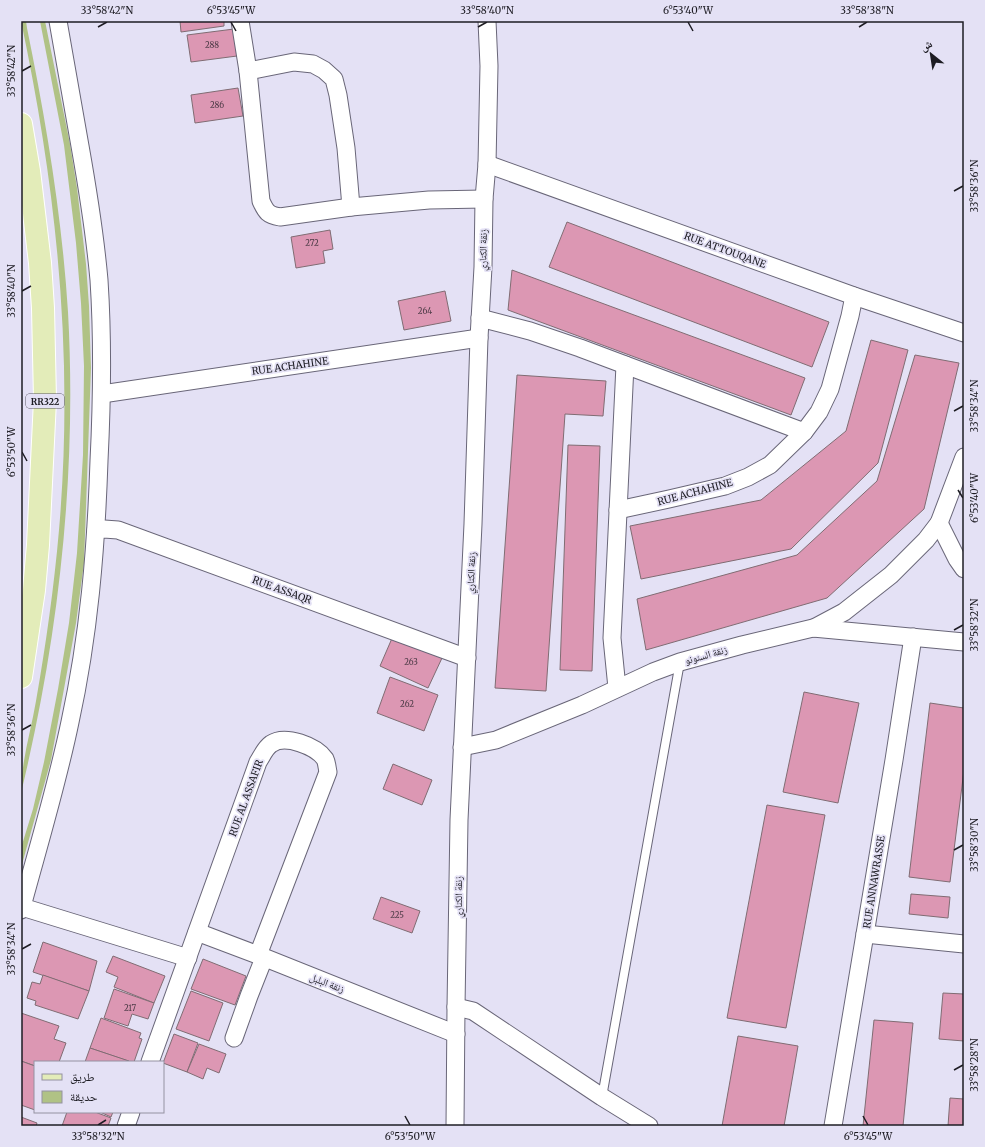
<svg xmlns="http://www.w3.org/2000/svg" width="985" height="1147" font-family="Merriweather,'Noto Naskh Arabic',serif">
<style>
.green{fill:#b0c285}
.building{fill:#dc97b3;stroke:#806c73}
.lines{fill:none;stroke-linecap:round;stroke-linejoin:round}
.lane-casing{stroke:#696678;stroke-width:10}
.street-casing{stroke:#696678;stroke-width:19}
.primary-casing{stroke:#fff;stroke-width:24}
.lane{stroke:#fff;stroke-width:8}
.street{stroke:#fff;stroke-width:17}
.primary{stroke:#e3ecb9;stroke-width:22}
.ticks{fill:none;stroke:#1d1c23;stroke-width:1.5}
.labels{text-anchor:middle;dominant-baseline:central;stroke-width:3.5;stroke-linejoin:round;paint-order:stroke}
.number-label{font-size:8px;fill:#4d3b47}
.shield{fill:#e4e1f5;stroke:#595762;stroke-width:1}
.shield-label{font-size:9px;font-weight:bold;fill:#1d1c23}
.street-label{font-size:10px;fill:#1d1c23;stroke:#e4e1f5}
.neatline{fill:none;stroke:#1d1c23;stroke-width:1.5}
.ticks-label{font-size:10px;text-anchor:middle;fill:#1d1c23}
</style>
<rect width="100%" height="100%" fill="#e4e1f5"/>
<g class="green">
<path d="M21,21h5l1,7c19,93 35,188 41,284 9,161 -9,324 -47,481 0,-31 10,-62 15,-92 10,-57 18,-114 23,-171 15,-173 -2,-339 -38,-509z"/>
<path d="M40,21h5l25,123 7,44 9,76 3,42 2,62 -7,195 -8,60 -25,137 -30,108v-20l12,-39 11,-47 14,-73 11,-66 8,-70 6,-98 1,-89 -3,-63 -5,-60 -12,-98z"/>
</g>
<g class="building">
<path d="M180,21h44v5l-43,6z"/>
<path d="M234,29l3,27 -46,6 -4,-27z"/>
<path d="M238,88l5,28 -48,7 -4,-28z"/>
<path d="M567,222l262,100 -17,45 -263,-100z"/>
<path d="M330,230l3,19 -10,2 2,12 -29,5 -5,-31z"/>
<path d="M512,270l293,108 -14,37 -283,-105z"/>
<path d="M445,291l6,30 -47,9 -6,-29z"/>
<path d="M871,340l37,10 -30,113 -87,86 -150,30 -11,-53 131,-26 85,-69z"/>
<path d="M915,355l44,8 -35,146 -97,89 -181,52 -9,-51 160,-44 80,-74z"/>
<path d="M517,375l89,6 -3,35 -38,-2 -19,277 -51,-3z"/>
<path d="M568,445l32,1 -8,225 -32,-1z"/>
<path d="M393,636l49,22 -14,30 -48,-22z"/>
<path d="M390,677l48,18 -14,36 -47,-18z"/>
<path d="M804,692l55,11 -21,100 -55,-11z"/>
<path d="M930,703l34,5v62l-14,112 -41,-5z"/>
<path d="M393,764l39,16 -10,25 -39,-16z"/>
<path d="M767,805l58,10 -39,213 -59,-10z"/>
<path d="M911,894l39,3 -2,21 -39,-4z"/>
<path d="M381,897l39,14 -8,22 -39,-14z"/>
<path d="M43,942l54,19 -8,30 -56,-19z"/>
<path d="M113,956l52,20 -11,27 -40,-16 4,-10 -12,-5z"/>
<path d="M203,959l43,17 -11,29 -44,-16z"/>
<path d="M43,975l46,16 -11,28 -43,-14 1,-4 -9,-3 5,-16 8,2z"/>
<path d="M114,989l40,14 -6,16 -16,-5 -4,12 -24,-8z"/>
<path d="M191,991l32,12 -14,38 -33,-12z"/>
<path d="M943,993l21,1v47l-25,-2z"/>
<path d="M21,1013l38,13 -5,13 12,4 -7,19h-24v4l-14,-5z"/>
<path d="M101,1018l40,15 -2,5 3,1 -8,23h-3l-41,-14z"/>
<path d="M874,1020l39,3 -10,103h-40z"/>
<path d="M174,1034l24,9 -11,29 -24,-9z"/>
<path d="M738,1036l60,10 -14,80h-62z"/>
<path d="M199,1044l27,10 -7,19 -12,-5 -4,11 -16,-7z"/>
<path d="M90,1048l39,13 -1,1h-43z"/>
<path d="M21,1061l14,5v44l-14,-5z"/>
<path d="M950,1098l14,1v27h-16z"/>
<path d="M67,1112h28l16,6 -3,8h-46z"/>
<path d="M100,1112h13l-2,5z"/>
<path d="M21,1117l16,6 -1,3h-15z"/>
</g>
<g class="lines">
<defs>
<path id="lane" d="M602,1097l78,-435"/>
<g id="street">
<path d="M240,21l8,50 13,130c5,11 7,14 19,16l71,-10 78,-7 55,-1"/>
<path d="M248,71l46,-9 19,2 11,6 10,9 4,16 8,53 5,59"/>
<path d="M487,164l367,132 110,37"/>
<path d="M480,318l50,13 50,17 224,84"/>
<path d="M102,394l377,-56"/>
<path d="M618,510l51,-11 56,-13 23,-9 22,-12 34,-33 15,-20 11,-23 20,-73 4,-20"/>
<path d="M939,523l18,36 7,10"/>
<path d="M96,530l8,-1 14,1 349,128"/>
<path d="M814,628l30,-16 47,-37 35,-35 13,-17 25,-66"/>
<path d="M617,688l-5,-50 13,-273"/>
<path d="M462,747l34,-7 86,-35 71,-33 27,-10 62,-17 71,-17 151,14"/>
<path d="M22,907l166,51"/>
<path d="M21,910c17,-63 36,-125 49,-188 19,-87 26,-172 29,-261 3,-60 4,-120 0,-181 -4,-45 -11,-89 -19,-134 -7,-42 -15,-83 -22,-125"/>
<path d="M197,932l61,23 198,79"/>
<path d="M865,934l99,10"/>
<path d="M456,1007l17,4 129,86 47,29"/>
<path d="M234,1038l15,-42 15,-38"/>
<path d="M150,1062l108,-300c4,-6 7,-14 13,-18 14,-10 45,2 54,15 2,4 2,9 3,13l-70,183"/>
<path d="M126,1126l5,-14"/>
<path d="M455,1126l1,-119 3,-187 14,-296 6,-186 4,-71 1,-68 3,-35 2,-98 -2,-45"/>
<path d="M833,1126l61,-366 19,-123"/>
</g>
<path id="primary" d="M21,124l8,47 11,92 3,45 2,92 -7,145 -4,45 -13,87"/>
</defs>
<use href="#lane" class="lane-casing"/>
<use href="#street" class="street-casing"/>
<use href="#primary" class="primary-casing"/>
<use href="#lane" class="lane"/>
<use href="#street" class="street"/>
<use href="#primary" class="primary"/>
</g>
<path class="ticks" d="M231,22l5,9M688,22l5,9M98,27l9,-5M478,27l9,-5M859,27l8,-5M22,71l9,-5M954,191l9,-5M22,291l9,-5M954,411l9,-5M22,452l5,9M958,490l5,8M954,630l9,-5M22,730l9,-5M954,850l9,-5M22,949l9,-5M954,1070l9,-5M405,1116l5,9M863,1116l5,9M98,1125l8,-5"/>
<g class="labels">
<g class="number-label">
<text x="212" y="45">288</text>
<text x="217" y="105">286</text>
<text x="312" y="243">272</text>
<text x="425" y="311">264</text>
<text x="411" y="662">263</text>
<text x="407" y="704">262</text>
<text x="397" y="915">225</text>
<text x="130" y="1008">217</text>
</g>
<rect class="shield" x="26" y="394" width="38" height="14" rx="3"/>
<g class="shield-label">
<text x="45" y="401">RR322</text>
</g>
<g class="street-label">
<text transform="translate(483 250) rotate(-89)">زنقة الكناري</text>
<text transform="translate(725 250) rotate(20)">RUE ATTOUQANE</text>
<text transform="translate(290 366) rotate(-8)">RUE ACHAHINE</text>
<text transform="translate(695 492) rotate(-15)">RUE ACHAHINE</text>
<text transform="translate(471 573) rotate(-87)">زنقة الكناري</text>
<text transform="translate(282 590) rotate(20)">RUE ASSAQR</text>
<text transform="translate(706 655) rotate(-16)">زنقة السنونو</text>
<text transform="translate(246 798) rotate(-70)">RUE AL ASSAFIR</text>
<text transform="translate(874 882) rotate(-81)">RUE ANNAWRASSE</text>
<text transform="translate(458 897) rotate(-90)">زنقة الكناري</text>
<text transform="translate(327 983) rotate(21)">زنقة البلبل</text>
</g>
</g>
<rect width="985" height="1147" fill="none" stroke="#e4e1f5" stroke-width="44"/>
<rect x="34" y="1061" width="130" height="52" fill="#e4e1f5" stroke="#9492a1"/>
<rect x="42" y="1074" width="20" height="6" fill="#e3ecb9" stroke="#9492a1"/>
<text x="70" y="1081" font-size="12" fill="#1d1c23">طريق</text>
<rect x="42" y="1091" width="20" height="12" fill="#b0c285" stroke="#9492a1"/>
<text x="70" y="1101" font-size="12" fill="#1d1c23">حديقة</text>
<g transform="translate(931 54) rotate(330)" stroke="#e4e1f5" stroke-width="3" paint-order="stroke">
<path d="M0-3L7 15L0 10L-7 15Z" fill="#1d1c23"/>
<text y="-6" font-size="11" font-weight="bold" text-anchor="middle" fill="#1d1c23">ش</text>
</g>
<rect x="22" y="22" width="941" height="1103" class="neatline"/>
<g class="ticks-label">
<text x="107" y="14">33°58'42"N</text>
<text x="231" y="14">6°53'45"W</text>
<text x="487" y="14">33°58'40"N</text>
<text x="688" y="14">6°53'40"W</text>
<text x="867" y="14">33°58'38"N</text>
<text transform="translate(11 71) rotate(-90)" y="4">33°58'42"N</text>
<text transform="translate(974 186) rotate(-90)" y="4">33°58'36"N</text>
<text transform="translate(11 291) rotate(-90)" y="4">33°58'40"N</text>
<text transform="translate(974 406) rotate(-90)" y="4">33°58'34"N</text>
<text transform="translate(11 452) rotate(-90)" y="4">6°53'50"W</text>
<text transform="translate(974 498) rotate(-90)" y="4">6°53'40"W</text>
<text transform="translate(974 625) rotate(-90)" y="4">33°58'32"N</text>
<text transform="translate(11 730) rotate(-90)" y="4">33°58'36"N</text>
<text transform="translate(974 845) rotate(-90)" y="4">33°58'30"N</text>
<text transform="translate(11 949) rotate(-90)" y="4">33°58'34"N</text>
<text transform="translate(974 1065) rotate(-90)" y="4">33°58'28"N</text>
<text x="98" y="1140">33°58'32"N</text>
<text x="410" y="1140">6°53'50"W</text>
<text x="868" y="1140">6°53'45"W</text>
</g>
</svg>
